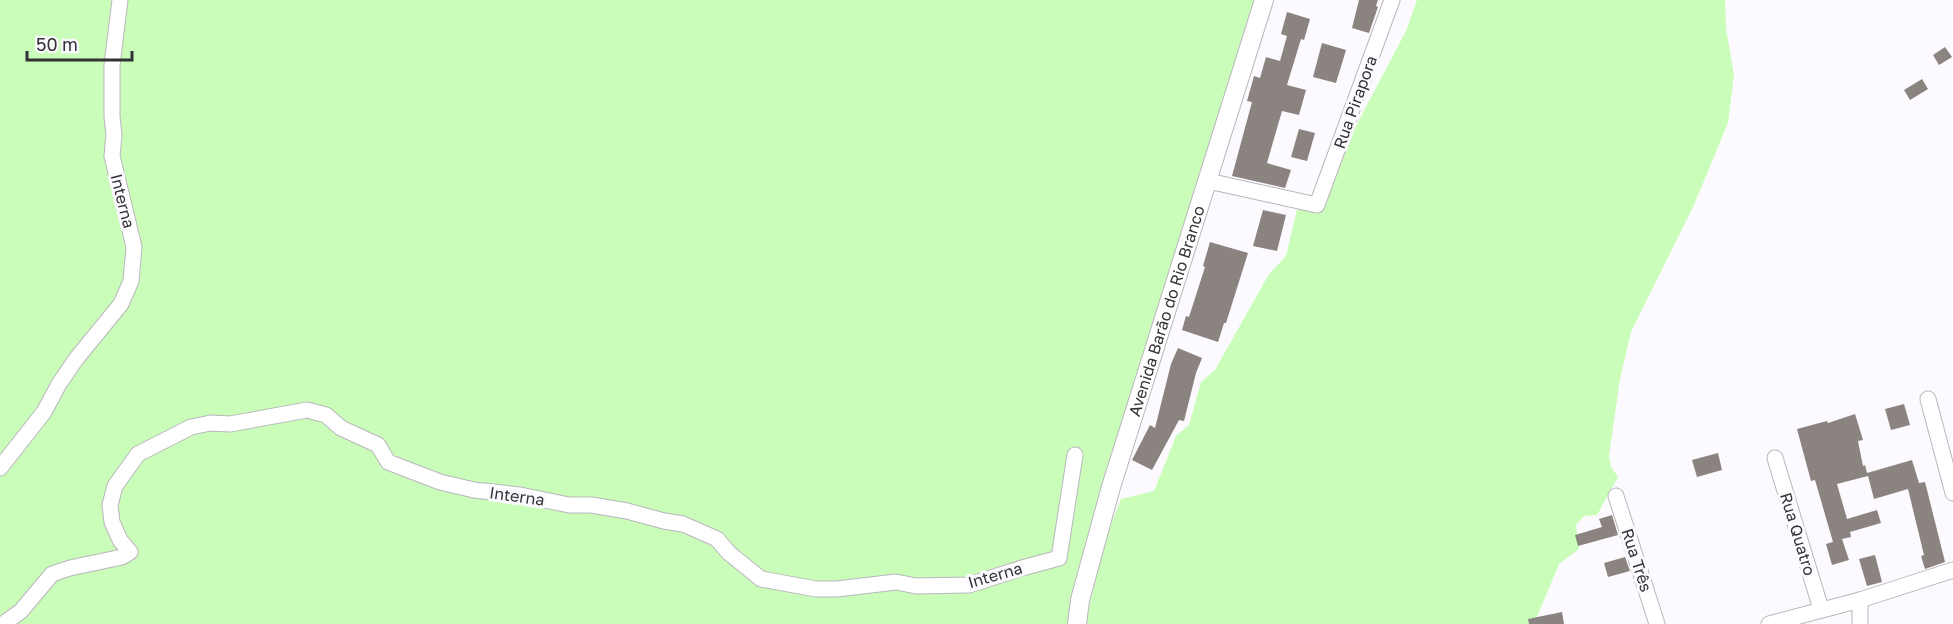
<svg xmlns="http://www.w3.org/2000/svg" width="1953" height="624" font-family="'Golos Text',sans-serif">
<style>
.green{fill:#cafdb9}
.building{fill:#8a837f}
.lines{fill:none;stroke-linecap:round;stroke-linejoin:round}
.minor-casing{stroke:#b9b6bd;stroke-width:17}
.tertiary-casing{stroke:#b9b6bd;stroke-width:20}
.minor{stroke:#fff;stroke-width:15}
.tertiary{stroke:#fff;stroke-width:18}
.labels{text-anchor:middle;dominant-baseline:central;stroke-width:6;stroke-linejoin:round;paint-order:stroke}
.street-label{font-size:16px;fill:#333235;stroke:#fcfafe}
</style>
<rect width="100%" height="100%" fill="#fcfafe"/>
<g class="green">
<path d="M0,0h1260l-187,624h-1073z"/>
<path d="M1417,0h308l1,28 8,47 -6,48 -35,84 -62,125 -11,47 -11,77 2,11 7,10 -21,38 -13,1 -8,9 3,24 -20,15 -25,60h-448c8,-43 18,-84 35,-125l33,-8 22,-55 13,-11 12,-43 14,-12 54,-96 17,-18 12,-51 25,5 17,-54 66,-125z"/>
</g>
<g class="building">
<path d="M1359,0h19l-2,6 2,1 -9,26 -17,-5z"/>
<path d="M1287,12l23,7 -6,21 -3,-1 -14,46 19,5 -7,25 -17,-4 -15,52 24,7 -6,18 -53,-12 20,-74 -5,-1 7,-25 6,2 6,-21 14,4 7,-25 -6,-2z"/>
<path d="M1322,43l24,7 -10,33 -23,-6z"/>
<path d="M1945,47l7,10 -13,8 -6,-10z"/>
<path d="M1922,79l6,10 -18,11 -6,-10z"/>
<path d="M1299,129l16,4 -8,28 -16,-4z"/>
<path d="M1263,210l23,5 -9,36 -24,-5z"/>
<path d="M1210,242l38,11 -22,70h-2l-6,19 -36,-12 4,-14 3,1 16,-50 -2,-1z"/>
<path d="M1178,348l24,10 -6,15 -12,48 -5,-1 -27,50 -20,-10 18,-35 5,3 16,-64z"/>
<path d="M1904,404l6,21 -19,5 -6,-21z"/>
<path d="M1855,414l8,26 -5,1 5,25 2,-1 2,8 45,-13 7,23 6,-1 20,80 -20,7 -4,-13 3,-1 -16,-66 -34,10 -6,-23 -31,8 10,35 30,-9 4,13 -31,9 1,5 -9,2 7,21 -17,5 -6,-21 10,-3 -3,1 -18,-62 -4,1 -14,-52 30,-8 1,2z"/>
<path d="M1718,453l4,17 -25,7 -5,-17z"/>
<path d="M1612,515l6,20 -40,11 -3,-11 27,-8 -3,-8z"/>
<path d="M1875,555l7,27 -15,4 -8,-27z"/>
<path d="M1625,557l5,14 -22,6 -4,-14z"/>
<path d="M1562,612l2,12h-35l-1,-5z"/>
</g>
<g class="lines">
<defs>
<g id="minor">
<path d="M1208,181l109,24 75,-205"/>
<path d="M1928,399l25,94"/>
<path d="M1775,458l46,151"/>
<path d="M0,468l44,-56 15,-28 17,-25 45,-55 10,-23 3,-34 -22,-91 2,-21 -2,-18v-52l8,-65"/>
<path d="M1616,496l41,128"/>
<path d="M3,624l18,-13 31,-37 18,-6 52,-11 8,-5 -10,-12 -8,-18 -2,-17 5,-19 23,-32 53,-27 20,-4 19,1 77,-14 19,5 15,13 37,17 10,17 52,20 34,8 46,5 49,10h22l36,6 37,10 19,3 34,15 12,14 32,26 55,10h21l59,-7 20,4 53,-1 53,-17 37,-10 16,-103"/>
<path d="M1769,624l91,-24 93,-30"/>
<path d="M1860,624v-24"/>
</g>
<g id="tertiary">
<path id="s1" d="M1077,624l3,-24 31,-113 153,-487"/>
</g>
</defs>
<use href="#minor" class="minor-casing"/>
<use href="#tertiary" class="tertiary-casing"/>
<use href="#minor" class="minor"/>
<use href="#tertiary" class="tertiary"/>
</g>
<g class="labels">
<g class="street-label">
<text transform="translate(1355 102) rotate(-70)">Rua Pirapora</text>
<text transform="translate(123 201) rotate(76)">Interna</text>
<text stroke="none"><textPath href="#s1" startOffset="326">Avenida Barão do Rio Branco</textPath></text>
<text transform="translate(517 496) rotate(8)">Interna</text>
<text transform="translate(1798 534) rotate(73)">Rua Quatro</text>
<text transform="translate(1637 560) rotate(72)">Rua Três</text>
<text transform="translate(995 575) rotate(-16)">Interna</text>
</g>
</g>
<path d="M27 51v9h105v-9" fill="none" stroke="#333235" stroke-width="3"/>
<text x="36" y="51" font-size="18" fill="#333235" stroke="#fcfafe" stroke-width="4.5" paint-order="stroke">50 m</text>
</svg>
